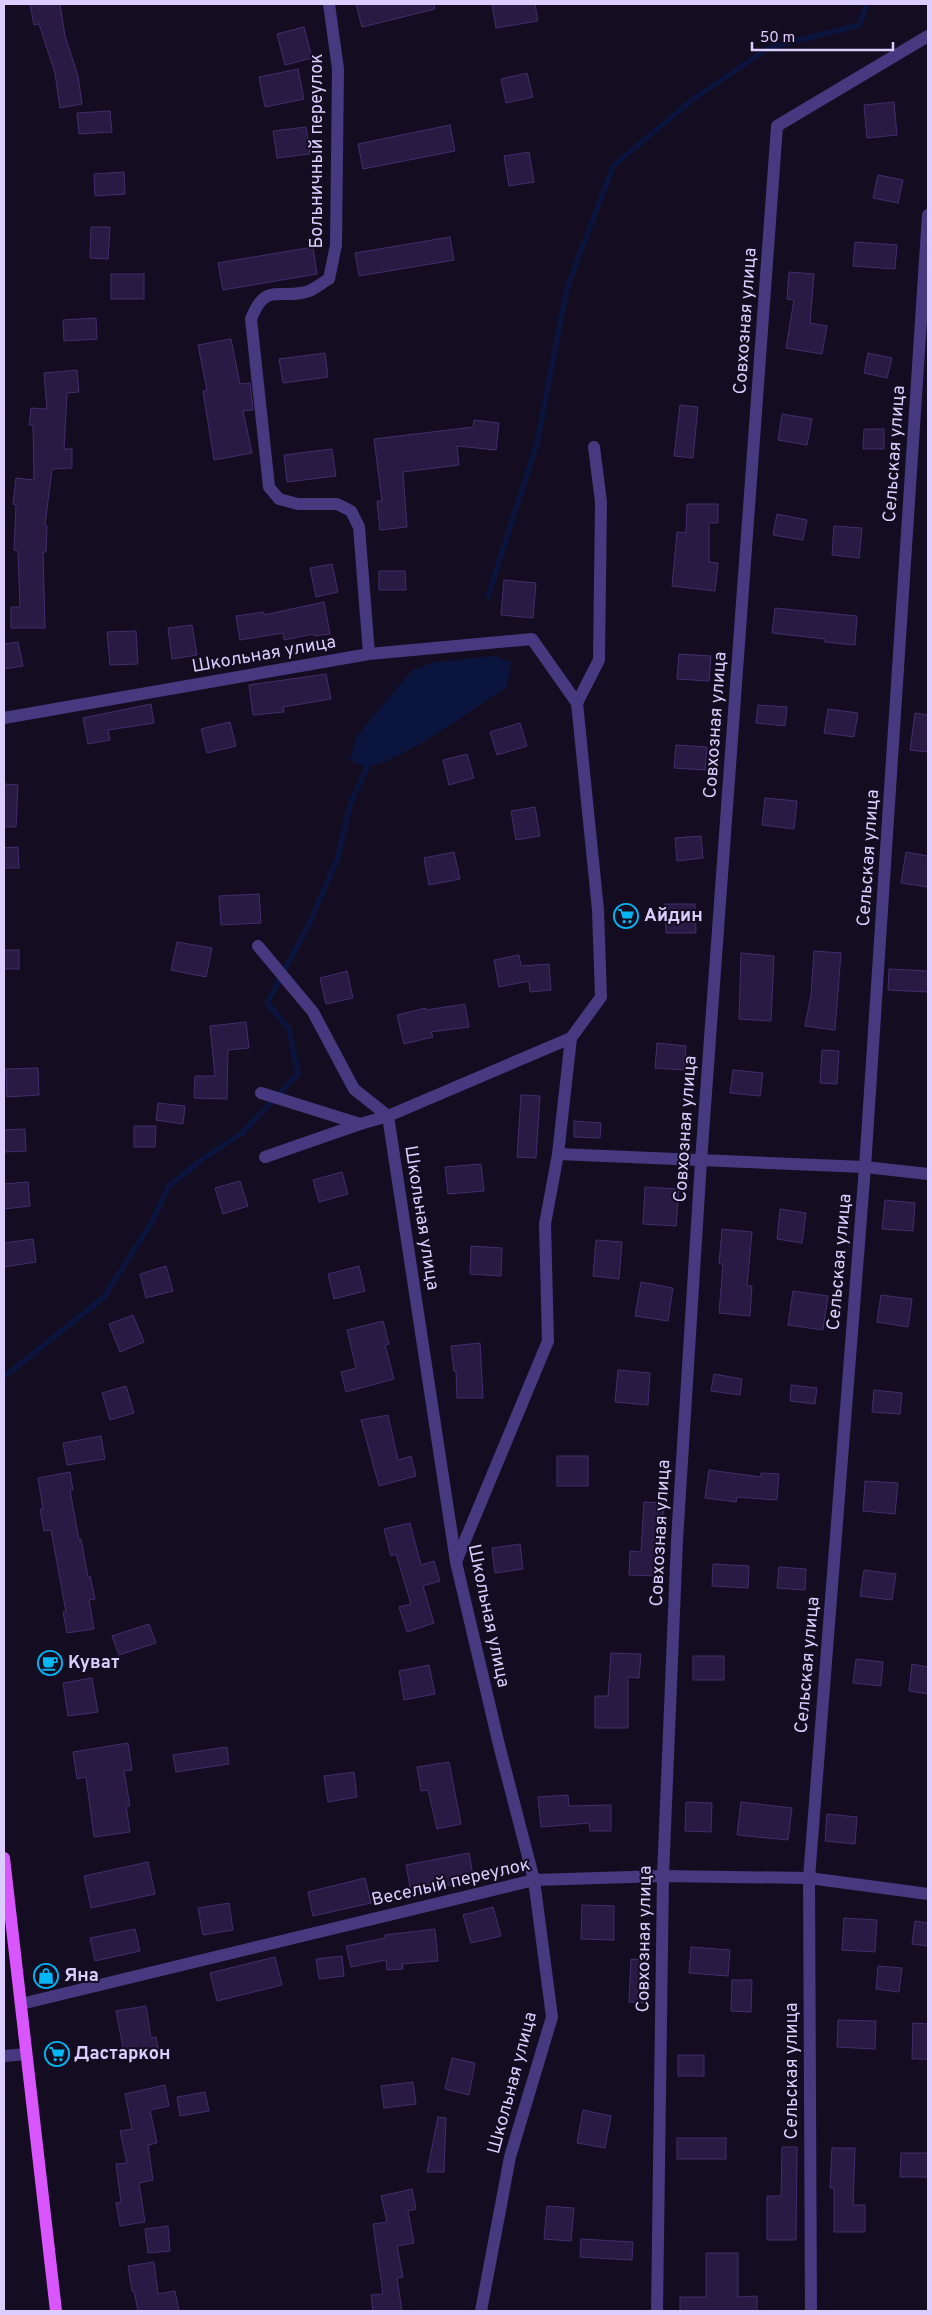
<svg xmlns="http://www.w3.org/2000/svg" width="932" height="2315" font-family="Overpass,sans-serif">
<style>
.water{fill:#0a143d}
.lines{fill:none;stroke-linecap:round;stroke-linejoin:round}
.stream{stroke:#0a143d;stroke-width:5.5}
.building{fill:#281a42;stroke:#432c6d}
.minor{stroke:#46397f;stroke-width:12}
.major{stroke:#d956fd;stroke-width:12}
.labels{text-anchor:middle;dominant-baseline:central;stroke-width:4;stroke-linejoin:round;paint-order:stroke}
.street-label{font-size:18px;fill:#dbcefe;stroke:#140d21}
.poi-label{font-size:18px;font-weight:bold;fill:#dbcefe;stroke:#140d21;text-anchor:start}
</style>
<rect width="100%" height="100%" fill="#140d21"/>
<path class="water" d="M494,656l17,6 -4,25c-29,18 -109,78 -139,79 -6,1 -13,-4 -18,-6l6,-23 56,-67 23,-8z"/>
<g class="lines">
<g class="stream">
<path d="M488,596l49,-153 30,-155 46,-122 79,-66 76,-52 91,-23 8,-21"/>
<path d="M4,1377l100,-80 46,-72 19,-39 36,-29 37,-24 56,-59 -9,-45 -22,-26 42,-79 29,-67 12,-52 17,-38"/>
</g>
</g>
<g class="building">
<path d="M30,4h30l5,32 13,40 4,28 -22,4 -5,-35 -16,-49 -5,1z"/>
<path d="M356,4h78l1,5 -73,18z"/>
<path d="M492,4h43l3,17 -42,7z"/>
<path d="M304,27l8,31 -27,7 -8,-31z"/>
<path d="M298,69l6,30 -39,8 -6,-30z"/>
<path d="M527,73l6,24 -27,6 -5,-24z"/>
<path d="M894,102l3,33 -30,3 -3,-33z"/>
<path d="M110,111l2,21 -33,2 -2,-21z"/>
<path d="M450,125l5,26 -92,18 -5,-25z"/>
<path d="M306,127l4,27 -33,4 -4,-27z"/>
<path d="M529,152l5,30 -25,4 -5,-30z"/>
<path d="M124,172l1,22 -30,2 -1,-22z"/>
<path d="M878,175l25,5 -5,23 -25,-5z"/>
<path d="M91,227h19l-2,32 -18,-1z"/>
<path d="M450,237l4,23 -95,16 -4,-23z"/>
<path d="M855,242l42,3 -2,24 -42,-3z"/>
<path d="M313,247l4,27 -94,16 -5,-27z"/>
<path d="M789,272l25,2 -4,49 17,3 -5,28 -36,-6 8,-48 -7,-1z"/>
<rect x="111" y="274" width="33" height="25"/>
<path d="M96,318l1,21 -33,2 -1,-21z"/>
<path d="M231,339l9,45 10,-1 3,27 -10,1 9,42 -38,7 -11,-69 4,-1 -9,-45z"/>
<path d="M325,353l3,24 -45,6 -4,-24z"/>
<path d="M868,353l24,5 -5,20 -23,-5z"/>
<path d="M77,370l2,22 -12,1 -3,56h8v19l-20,1 -7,56 2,1 -1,26h-3l2,76h-34v-21h9l-2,-56 -4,-1 2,-45 -3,-1 3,-26 18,2 -1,-55h-4l2,-17 16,1 -3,-36z"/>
<path d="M680,405l18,2 -5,51 -19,-2z"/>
<path d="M782,414l30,5 -5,26 -29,-5z"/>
<path d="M474,420l25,3 -3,27 -39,-4 2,19 -56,7 4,55 -27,3 -3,-29h5l-8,-62 99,-12z"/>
<path d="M864,429h20v20h-21z"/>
<path d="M332,449l4,27 -49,6 -3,-27z"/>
<path d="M687,504h31v19h-9v39l9,1 -3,28 -43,-5 5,-54 9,1z"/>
<path d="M777,514l30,6 -4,20 -30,-5z"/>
<path d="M834,526l28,2 -3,30 -27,-3z"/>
<path d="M332,564l6,28 -22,5 -6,-29z"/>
<path d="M379,571h26l1,19h-27z"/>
<path d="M504,580l32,3 -3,35 -32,-3z"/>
<path d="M324,602l6,32 -16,2 -1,-2 -29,6 -1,-7 -43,7 -4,-24 28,-4v3z"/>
<path d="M775,608l82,8 -2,29 -30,-3v-3l-53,-6z"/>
<path d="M192,625l5,30 -25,4 -4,-31z"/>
<path d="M136,631l2,33 -28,1 -3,-33z"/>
<path d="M18,642l5,24 -19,3v-25z"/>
<path d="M679,654l32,2 -2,25 -32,-2z"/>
<path d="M326,674l5,25 -48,8 1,5 -31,3 -4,-30z"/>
<path d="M151,704l3,19 -46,7 2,10 -22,4 -5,-26z"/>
<path d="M758,705l29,2 -2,19 -29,-3z"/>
<path d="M828,709l30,4 -4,24 -30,-4z"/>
<path d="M915,713l13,2v37l-18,-2z"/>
<path d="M230,722l6,24 -29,7 -6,-24z"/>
<path d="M520,723l7,23 -30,9 -7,-23z"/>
<path d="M676,745l31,2 -2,23 -31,-2z"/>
<path d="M467,754l7,24 -25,7 -6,-25z"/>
<path d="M4,784l14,1 -2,42h-12z"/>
<path d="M765,798l32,3 -3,28 -32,-4z"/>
<path d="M535,807l5,29 -24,4 -5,-29z"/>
<path d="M701,836l2,22 -26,3 -2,-23z"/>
<path d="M18,847l1,21h-15v-20z"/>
<path d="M454,852l6,27 -31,6 -5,-27z"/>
<path d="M906,852l22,4v31l-27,-4z"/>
<path d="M259,894l2,29 -40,2 -2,-29z"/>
<path d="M665,904h30l1,29h-30z"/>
<path d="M177,942l35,6 -6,29 -35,-7z"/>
<rect x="4" y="950" width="15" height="19"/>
<path d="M814,951l27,2 -6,77 -30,-4 6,-31z"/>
<path d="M741,953l33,3 -3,65 -32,-2z"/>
<path d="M519,955l2,11 28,-2 2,26 -21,2 -1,-11 -30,6 -5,-27z"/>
<path d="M889,969l39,2v21l-40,-2z"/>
<path d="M347,971l6,27 -27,6 -6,-26z"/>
<path d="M465,1004l4,23 -38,5 2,5 -29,7 -7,-29 29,-7v2z"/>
<path d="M246,1022l3,26 -21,2 -1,49 -33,-1 1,-22h20l-5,-50z"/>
<path d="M657,1043l29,3 -2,24 -29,-2z"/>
<path d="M822,1050l17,1 -2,33 -17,-1z"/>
<path d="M38,1068l1,27 -32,2 -1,-28z"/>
<path d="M733,1070l30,3 -3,23 -30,-3z"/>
<path d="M521,1095l19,1 -4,62 -19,-1z"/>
<path d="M158,1103l27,3 -2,18 -27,-4z"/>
<path d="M574,1121l27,2 -1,15 -26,-1z"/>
<path d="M134,1126h22l-1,21h-21z"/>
<path d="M25,1129l1,22 -22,1v-22z"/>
<path d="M481,1164l3,27 -36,3 -3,-27z"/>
<path d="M342,1172l6,22 -29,8 -6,-22z"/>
<path d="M240,1181l8,25 -25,8 -8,-26z"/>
<path d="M28,1182l2,24 -26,3v-25z"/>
<path d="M645,1187l34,2 -3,37 -33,-2z"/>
<path d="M885,1200l30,3 -2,28 -31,-2z"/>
<path d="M780,1209l26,4 -4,30 -25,-4z"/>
<path d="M722,1229l30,3 -5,54h5l-2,30 -31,-3 4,-49h-4z"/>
<path d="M33,1239l3,23 -32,5v-24z"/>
<path d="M596,1240l26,2 -3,37 -26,-3z"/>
<path d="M471,1246l31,2 -1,28 -31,-2z"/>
<path d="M166,1266l7,25 -27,7 -6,-24z"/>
<path d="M359,1266l6,25 -31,8 -6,-25z"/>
<path d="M641,1282l32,6 -5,33 -33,-5z"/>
<path d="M793,1291l35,5 -5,34 -35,-5z"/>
<path d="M881,1295l31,4 -4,28 -31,-5z"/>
<path d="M133,1315l11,27 -24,10 -11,-28z"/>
<path d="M383,1321l6,23 -4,1 9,34 -48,13 -5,-20 15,-4 -9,-38z"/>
<path d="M480,1343l3,55h-26l-1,-27h-2l-3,-25z"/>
<path d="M618,1370l32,3 -2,32 -33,-3z"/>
<path d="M714,1374l28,5 -2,16 -29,-4z"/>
<path d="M791,1385l26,3 -2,16 -25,-3z"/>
<path d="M126,1386l8,27 -24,7 -8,-27z"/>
<path d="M874,1390l28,3 -2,21 -28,-2z"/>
<path d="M388,1415l10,45 13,-4 5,20 -37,10 -18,-66z"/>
<path d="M101,1436l4,23 -38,6 -4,-22z"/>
<rect x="557" y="1456" width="31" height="30"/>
<path d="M709,1470l52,7v-4l18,1 -2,26 -40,-3 -1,5 -31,-4z"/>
<path d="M70,1472l3,18h-3l9,50 2,-1 7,38 2,-1 5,23 -6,1 5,29 -27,4 -4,-21h3l-15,-82 -7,1 -4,-22h3l-5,-31z"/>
<path d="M865,1481l33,2 -3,31 -32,-3z"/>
<path d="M644,1502l20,1 -2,26 -4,-1 -2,48 -27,-1 1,-24 11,1z"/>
<path d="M410,1523l11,42 13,-4 6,20 -17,5 11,37 -27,9 -8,-25 12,-3 -15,-50 -5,2 -7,-27z"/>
<path d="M520,1544l3,25 -28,4 -3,-25z"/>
<path d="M713,1564l36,2 -1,22 -36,-2z"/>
<path d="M779,1567l27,2 -1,21 -28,-2z"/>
<path d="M864,1570l32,4 -4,26 -32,-4z"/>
<path d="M149,1624l7,19 -37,12 -7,-19z"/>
<path d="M611,1653l30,1 -2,24 -11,-1v51h-33v-32h13z"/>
<rect x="693" y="1656" width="31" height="24"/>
<path d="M856,1659l27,3 -2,24 -28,-3z"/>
<path d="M912,1664l16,3v27l-19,-3z"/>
<path d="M429,1665l6,29 -31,6 -5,-29z"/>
<path d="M92,1678l6,34 -30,4 -5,-33z"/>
<path d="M128,1743l4,27 -8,1 6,35h-4l4,26 -36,5 -8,-60 -9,2 -4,-27z"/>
<path d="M227,1747l2,17 -53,8 -3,-17z"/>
<path d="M449,1762l12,62 -24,5 -9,-39 -7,1 -4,-24z"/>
<path d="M354,1772l3,25 -29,5 -4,-26z"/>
<path d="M568,1795l1,11 42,-1v26h-21l-1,-8 -48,4 -3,-30z"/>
<path d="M686,1802l26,1 -1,29 -26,-1z"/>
<path d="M741,1802l51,6 -4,32 -51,-5z"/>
<path d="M827,1814l30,3 -2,27 -30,-3z"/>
<path d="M469,1853l5,28 -63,11 -5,-27z"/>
<path d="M148,1862l7,32 -64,14 -7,-32z"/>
<path d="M365,1878l6,25 -58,13 -5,-24z"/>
<path d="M229,1903l4,27 -30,5 -5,-27z"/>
<path d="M582,1905l32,1v34l-33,-1z"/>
<path d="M493,1907l8,29 -30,7 -8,-28z"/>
<path d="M844,1918l33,2 -2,32 -33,-2z"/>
<path d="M915,1921l13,2v23l-16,-2z"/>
<path d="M135,1929l5,22 -45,10 -5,-23z"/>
<path d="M435,1929l3,32 -36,3 1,5 -16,1 -1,-10 -35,7 -5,-21 39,-8v-3z"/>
<path d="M691,1947l39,3 -2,26 -39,-3z"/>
<path d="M342,1956l2,20 -25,3 -3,-20z"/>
<path d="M275,1957l7,28 -65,16 -7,-28z"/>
<path d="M631,1959l18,1 -3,43 -17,-1z"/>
<path d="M878,1966l24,2 -3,24 -23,-3z"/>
<path d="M732,1980h20l-1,32 -20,-1z"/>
<path d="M146,2006l5,32 5,-1 3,16 -34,5 -9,-47z"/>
<path d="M838,2020l38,1 -1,28 -38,-2z"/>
<path d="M913,2023l15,1v35h-16z"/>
<rect x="678" y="2055" width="26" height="21"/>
<path d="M452,2058l23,5 -6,32 -24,-6z"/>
<path d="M413,2082l3,22 -32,4 -3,-22z"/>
<path d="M165,2085l4,21 -19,4 7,33 -9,2 5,35 -14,3 6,39 -25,4 -4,-23 5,-1 -5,-38 11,-1 -7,-32 12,-2 -7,-35z"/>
<path d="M205,2092l4,19 -29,5 -3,-19z"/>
<path d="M583,2110l28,6 -6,32 -28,-5z"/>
<path d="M438,2117l8,1 -2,54h-17z"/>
<rect x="677" y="2138" width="49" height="21"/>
<path d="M782,2147h15l-1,93h-29v-44h14z"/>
<path d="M832,2148h23l-2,57h12v27h-31v-44h-4z"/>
<path d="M901,2153h27v24h-28z"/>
<path d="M412,2189l4,20 -8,2 6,32 -17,3 6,31 -6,1 5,33h-29l-2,-16 12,-1 -10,-70 14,-2 -6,-26z"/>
<path d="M547,2206l27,2 -3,33 -27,-2z"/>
<path d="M168,2226l2,25 -22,2 -3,-24z"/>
<path d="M581,2239l52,3 -1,18 -52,-3z"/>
<path d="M706,2253h32v44l19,-1v15h-77v-14h26z"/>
<path d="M154,2262l4,32 17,-3 4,20h-41l-4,-20h-2l-4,-25z"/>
</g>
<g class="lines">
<g class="minor">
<path d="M329,4l9,65 -2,176 -7,34c-6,3 -13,9 -20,12 -29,10 -43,-11 -58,28l18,168 10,12 19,5h39l14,7 8,16 10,127"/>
<path d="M577,703l22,-43 2,-158 -7,-55"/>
<path d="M4,718l365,-64 163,-15 45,64 21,207 3,87 -30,41 -13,116 -13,70 3,117 -92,221"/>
<path d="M258,946l55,66 41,77 34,27"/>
<path d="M261,1093l99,31 28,-8"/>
<path d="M558,1154l307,13 63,7"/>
<path d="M265,1157l95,-33"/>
<path d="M21,2004l513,-124 129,-4 146,2 119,16"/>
<path d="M4,2056l22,-2"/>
<path d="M481,2311l29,-154 42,-140 -18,-137 -35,-135 -43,-183 -68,-446 183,-78"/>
<path d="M657,2311l6,-435 14,-336 24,-379 76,-1035 151,-90"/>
<path d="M811,2311l-2,-433 56,-711 63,-952"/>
</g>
<path class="major" d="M4,1858l52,453"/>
</g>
<defs>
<symbol id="supermarket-ring" viewBox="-11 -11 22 22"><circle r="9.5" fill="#140d21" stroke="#03b7f5" stroke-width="1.5"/><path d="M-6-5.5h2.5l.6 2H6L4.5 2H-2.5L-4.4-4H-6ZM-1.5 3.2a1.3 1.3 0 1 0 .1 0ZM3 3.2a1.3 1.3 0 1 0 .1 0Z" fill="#03b7f5"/></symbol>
<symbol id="cafe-ring" viewBox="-11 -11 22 22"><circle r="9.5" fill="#140d21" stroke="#03b7f5" stroke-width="1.5"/><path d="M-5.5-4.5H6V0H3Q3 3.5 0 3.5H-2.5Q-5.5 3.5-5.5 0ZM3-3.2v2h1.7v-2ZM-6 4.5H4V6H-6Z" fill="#03b7f5"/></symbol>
<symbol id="shop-ring" viewBox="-11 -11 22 22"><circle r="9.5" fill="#140d21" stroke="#03b7f5" stroke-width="1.5"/><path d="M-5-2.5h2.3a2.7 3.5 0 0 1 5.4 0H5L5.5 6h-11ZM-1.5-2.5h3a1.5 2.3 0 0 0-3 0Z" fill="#03b7f5"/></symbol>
</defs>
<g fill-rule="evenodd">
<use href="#supermarket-ring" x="612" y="902" width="28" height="28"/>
<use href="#cafe-ring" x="36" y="1649" width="28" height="28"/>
<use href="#shop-ring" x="32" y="1962" width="28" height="28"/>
<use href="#supermarket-ring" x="43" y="2040" width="28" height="28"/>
</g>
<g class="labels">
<g class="street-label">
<text transform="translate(317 151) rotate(-90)">Больничный переулок</text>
<text transform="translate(746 321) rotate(-86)">Совхозная улица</text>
<text transform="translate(895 454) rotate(-86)">Сельская улица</text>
<text transform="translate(264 655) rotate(-10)">Школьная улица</text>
<text transform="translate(716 725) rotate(-86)">Совхозная улица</text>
<text transform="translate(869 858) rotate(-86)">Сельская улица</text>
<text transform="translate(686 1129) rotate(-86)">Совхозная улица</text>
<text transform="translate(421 1218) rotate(81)">Школьная улица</text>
<text transform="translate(840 1262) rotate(-85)">Сельская улица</text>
<text transform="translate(661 1533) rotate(-87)">Совхозная улица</text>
<text transform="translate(488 1616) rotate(78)">Школьная улица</text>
<text transform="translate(808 1665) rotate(-85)">Сельская улица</text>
<text transform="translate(451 1883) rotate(-13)">Веселый переулок</text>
<text transform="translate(645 1939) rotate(-89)">Совхозная улица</text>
<text transform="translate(792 2071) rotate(-90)">Сельская улица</text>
<text transform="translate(513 2083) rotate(-75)">Школьная улица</text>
</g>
<g class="poi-label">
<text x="644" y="916">Айдин</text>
<text x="68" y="1663">Куват</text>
<text x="64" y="1976">Яна</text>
<text x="74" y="2054">Дастаркон</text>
</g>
</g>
<rect width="932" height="2315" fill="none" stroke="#dbcefe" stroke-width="10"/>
<path d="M752 42v8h141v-8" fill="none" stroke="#dbcefe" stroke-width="2.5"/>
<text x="760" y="42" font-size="15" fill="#dbcefe" stroke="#140d21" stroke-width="4" paint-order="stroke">50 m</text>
</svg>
